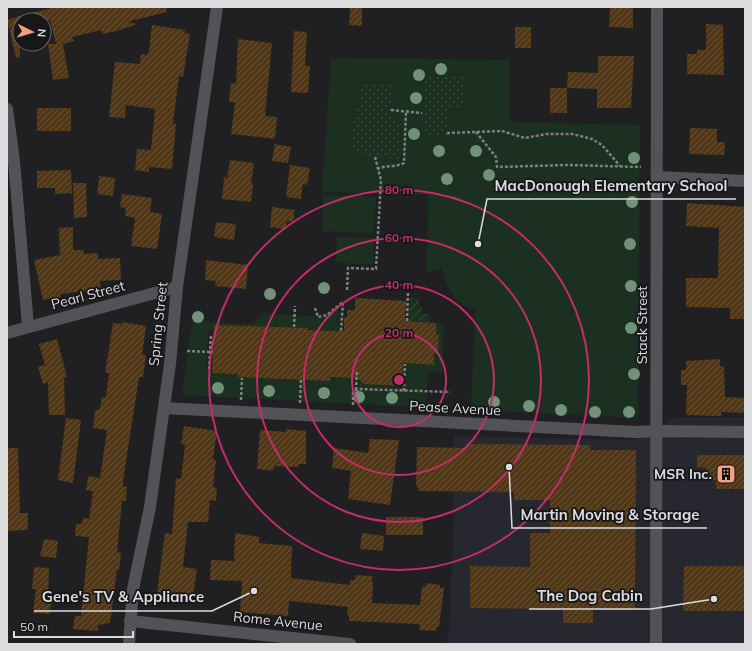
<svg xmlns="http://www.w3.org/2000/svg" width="752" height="651" font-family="Mulish,sans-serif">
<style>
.built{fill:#272730}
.grass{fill:#1b3020}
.park{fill:url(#park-dots)}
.garden{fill:url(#garden-furrows)}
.building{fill:url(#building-hatch)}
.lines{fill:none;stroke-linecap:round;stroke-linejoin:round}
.path{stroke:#7f7f81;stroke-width:2.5;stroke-dasharray:3 2;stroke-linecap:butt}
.minor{stroke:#535357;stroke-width:12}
.tree{fill:#719279}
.ring{fill:none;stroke:#c52c68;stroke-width:2}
.labels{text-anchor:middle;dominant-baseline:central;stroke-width:3.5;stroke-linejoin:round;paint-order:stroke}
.street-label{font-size:14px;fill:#dcdcde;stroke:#17171a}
.poi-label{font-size:14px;font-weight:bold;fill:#dcdcde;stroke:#17171a;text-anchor:end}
.centre{fill:#c52c68;stroke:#17171a;stroke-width:2}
.ring-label{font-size:12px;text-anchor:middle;font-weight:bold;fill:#c52c68;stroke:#17171a;stroke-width:3.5;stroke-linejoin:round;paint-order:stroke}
.leader{fill:none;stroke:#dcdcde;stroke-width:1.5}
.callout-dot{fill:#dcdcde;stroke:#17171a;stroke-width:1.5}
.callout-label{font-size:15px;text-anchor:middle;font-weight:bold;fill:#dcdcde;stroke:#17171a;stroke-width:3.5;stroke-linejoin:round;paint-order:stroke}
</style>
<defs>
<pattern id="park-dots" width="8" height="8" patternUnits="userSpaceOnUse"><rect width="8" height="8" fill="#1b3020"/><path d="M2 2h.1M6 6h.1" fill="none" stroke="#3c4d40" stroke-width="1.8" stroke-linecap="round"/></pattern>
<pattern id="garden-furrows" width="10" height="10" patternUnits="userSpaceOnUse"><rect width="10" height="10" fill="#1b3020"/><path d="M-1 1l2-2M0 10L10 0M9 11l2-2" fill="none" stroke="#3c4d40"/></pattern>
<pattern id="building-hatch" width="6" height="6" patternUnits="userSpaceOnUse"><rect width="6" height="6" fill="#4f3717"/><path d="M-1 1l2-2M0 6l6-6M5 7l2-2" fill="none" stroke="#685338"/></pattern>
</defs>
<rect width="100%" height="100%" fill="#202023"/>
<path class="built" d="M677,417h68v227h-299l3,-16 4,-87 1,-105 181,4z"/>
<g class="grass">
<path d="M331,58l179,2v62l130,3 -2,293 -167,-8 4,-100c-23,-7 -26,-22 -34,-42l-14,5 1,-78 -106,-3z"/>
<path d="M323,195l53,2 -2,36 -52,-2z"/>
<path d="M337,237l37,1 -1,26 -37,-1z"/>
<path d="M337,310l3,2 -1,19 -101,-6v1l-30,5 -2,40 32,3v3l92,4v-4l23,1 1,-7 49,-8 30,2 1,-12h4l1,-18 -3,-1v-11l8,2 -2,48 -14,-1 -2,34 13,1 1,1 -258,-13 10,-74 60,3 11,-10 51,2 2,2 11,-2z"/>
</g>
<g class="park">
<path d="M424,77h40v30h-15l-2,29 -18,-2 -7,-7z"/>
<path d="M362,83l30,1 -1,28 10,14 -1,32 -27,-1 -20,-5 2,-44h5z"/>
</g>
<path class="garden" d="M410,298h9v8l3,1v7h7v8l-20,-1z"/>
<g class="building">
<path d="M56,7h110l1,5 -40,10 11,2 -22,7 -14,3 -1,-4 -29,7 2,4 -11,3 6,34 -16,2 -5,-36h8l-6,-24h-27v-5z"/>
<path d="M350,7h12v19l-13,-1z"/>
<path d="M610,7h23v21l-24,-1z"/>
<path d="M20,16v41l-4,1 -9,-38z"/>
<path d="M706,24l17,1 1,50 -37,-1v-20h10v-4h9z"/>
<path d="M152,25l33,5 -1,3 6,1 -7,43 -4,-1 -6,48h3l-4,45 -23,-2v5l-14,-2 2,-21 14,1 4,-41 -29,-4 -1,13 -16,-1 6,-55 25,2 1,-10 6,1 2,-5z"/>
<rect x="515" y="27" width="16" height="21"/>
<path d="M294,31l13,1 -2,34h5l-2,27 -17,-1z"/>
<path d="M238,39l34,4 -7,73 12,1 -2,22 -44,-5 4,-32h-6l2,-19 5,1z"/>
<path d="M598,56h36l-3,52h-34v-19l-30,-1 1,-16 30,1z"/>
<rect x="550" y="88" width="17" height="25"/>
<rect x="37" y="108" width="34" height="23"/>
<path d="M690,128l27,1v13h8l-1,13 -35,-1z"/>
<path d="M275,144l16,3 -3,16 -16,-2z"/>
<path d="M230,160l24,3 -3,20 2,1 -2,18 -29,-3 2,-22 3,1z"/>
<path d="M290,165l20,3 -3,17 -4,-1 -2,15 -15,-2z"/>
<path d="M71,170l1,23 -17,1v-6h-18v-17z"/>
<path d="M99,176l16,2 -2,18 -16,-2z"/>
<path d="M73,183h13l1,34 -13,1z"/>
<path d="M122,194l30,4 -2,14 12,2 -5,35 -26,-3 4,-28 -10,-2 1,-8 -6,-1z"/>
<path d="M687,203l58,4v112h-15v-11l-44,-1v-29h32l1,-50 -33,-2z"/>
<path d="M272,207l23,3 -2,12 -6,-1 -2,8 -15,-2z"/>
<path d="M216,222l20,2 -2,16 -20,-3z"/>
<path d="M73,227v23h10l1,4 14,-1v6l22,-1 1,22 -21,1 1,8 -41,5 1,3 -18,3 -9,-40 26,-5 -1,-27z"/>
<path d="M206,260l42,5 -2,24 -31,-3 1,-5 -11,-1z"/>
<path d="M355,298l51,3 -1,20 31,2v11l3,1 -1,19 -4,-1v12l-31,-2 -1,23 -39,-2 -5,-6 -28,-1v4l-93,-4 1,-3 -26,-1 2,-48 94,3 -1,2 37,1v-14h3v-7h8z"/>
<path d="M122,322l24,4 -4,29h4l-3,22h-4l-16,104v5l4,1 -1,14h-4l-5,51 4,1 -2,18 -2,-1 -7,53 -12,2v6l-25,-2 2,-13h6l8,-79 -14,-1 1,-12h6l1,-6 6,1 4,-28 -7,-1 2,-14 12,2 7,-48 -14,-2 2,-18 5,-1 2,-12h4l3,-24h-4l8,-50 9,1z"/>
<path d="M57,339l10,38 -3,1 1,37h-16l-1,-33 -5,2 -5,-17 7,-2 -6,-21z"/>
<path d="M720,359v7h4l1,31 20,1v15l-24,-1v4l-35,-1 1,-30h-6v-15h5v-9z"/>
<path d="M66,418l15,2 -8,63 -15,-3z"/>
<path d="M184,426l33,5 -4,28 3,1 -3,27 4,1 -1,13 -6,-1 -2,22h-20l-5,45 14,2 -4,28 -7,-1v3l-18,-2 1,-3 -12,-2 8,-59 7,1 4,-56 5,1 4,-34 -4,-1z"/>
<path d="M286,429l20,2v33h-7l-1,3 -24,-1 -1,5 -16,-2 3,-39 26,2z"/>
<path d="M370,439l29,1 -9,65 -42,-6 3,-28 -19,-3 2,-20 34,5z"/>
<path d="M466,444l124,1v5h46l-1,159h-42v14h-30v-14l-93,-1v-42l60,1v-34h20v-33h-36v-8l-96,-1v-5h-2l1,-39 49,1z"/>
<path d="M7,448h11l2,65h8v17l-21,1z"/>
<path d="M697,455h48v34h-29v-9h-10l1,-12 -10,-1z"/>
<rect x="386" y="517" width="37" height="18"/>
<path d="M235,533l24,4v6l33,3 -1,32 59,7v-5h5v-5l17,1v6h1l-1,21 48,2 2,-19 4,1 1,-4 13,2v3h4l-5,39h-2l-1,4 -17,-1 1,-5 -2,-1 -69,-3v-5h-2l1,-9 -59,-6 -1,15 -48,-4 2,-31 -32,-1 1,-20 23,1z"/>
<path d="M362,533l22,3 -1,15 -23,-2z"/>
<path d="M44,539l14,2 -2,17 -16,-2z"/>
<path d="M684,566h61v45h-62z"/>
<path d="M34,567l15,1 -1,28 4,1 -2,17 -17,-1 3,-24h-4z"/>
</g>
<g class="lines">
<g class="path">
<path d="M391,110l31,3"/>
<path d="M476,132l20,25 1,10 70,-2 74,2"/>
<path d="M447,133l55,-2 23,7 21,-4h26l20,5 10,6 18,21"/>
<path d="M377,169c9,-4 21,-2 27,-6l2,-51"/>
<path d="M347,290l1,-22 28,1 5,-89 -6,-23"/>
<path d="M315,308l3,9 9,-2 16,-13 -2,29"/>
<path d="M407,321l1,-30"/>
<path d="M294,327l1,-21"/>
<path d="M187,351l26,1"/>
<path d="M209,369l2,-35"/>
<path d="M356,390l1,-19"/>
<path d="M404,391l1,-27"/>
<path d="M241,400l1,-22"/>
<path d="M300,403l1,-23"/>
<path d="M353,405v-12l5,-4 92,3"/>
</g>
<g class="minor">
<path d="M7,109l7,52 14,165"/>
<path d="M657,177l88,4"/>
<path d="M7,333l170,-46"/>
<path d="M164,408l472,24 21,-1 88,1"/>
<path d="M130,621l220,23"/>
<path d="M129,644l4,-55 17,-82 20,-143 7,-77 40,-280"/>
<path d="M656,644l1,-637"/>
</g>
</g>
<g class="tree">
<circle cx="441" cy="69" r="6"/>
<circle cx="419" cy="75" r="6"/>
<circle cx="416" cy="98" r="6"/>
<circle cx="414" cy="134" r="6"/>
<circle cx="439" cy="151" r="6"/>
<circle cx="476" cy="151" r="6"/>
<circle cx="634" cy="158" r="6"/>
<circle cx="489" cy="175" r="6"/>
<circle cx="447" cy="179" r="6"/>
<circle cx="632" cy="202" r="6"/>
<circle cx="630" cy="244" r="6"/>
<circle cx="631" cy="286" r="6"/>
<circle cx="324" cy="288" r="6"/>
<circle cx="270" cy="294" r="6"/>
<circle cx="198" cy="317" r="6"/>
<circle cx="631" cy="328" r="6"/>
<circle cx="634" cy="374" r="6"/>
<circle cx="218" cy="388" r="6"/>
<circle cx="269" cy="391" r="6"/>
<circle cx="324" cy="393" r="6"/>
<circle cx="359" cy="397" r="6"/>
<circle cx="392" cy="398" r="6"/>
<circle cx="494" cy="402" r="6"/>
<circle cx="529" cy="406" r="6"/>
<circle cx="561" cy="410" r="6"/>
<circle cx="595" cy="412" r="6"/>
<circle cx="629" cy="412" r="6"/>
</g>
<g class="ring">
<circle cx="399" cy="380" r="47"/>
<circle cx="399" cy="380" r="95"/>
<circle cx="399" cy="380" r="142"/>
<circle cx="399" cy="380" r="190"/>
</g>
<defs>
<symbol id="building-square" viewBox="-11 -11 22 22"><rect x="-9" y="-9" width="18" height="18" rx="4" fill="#f2a080" stroke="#17171a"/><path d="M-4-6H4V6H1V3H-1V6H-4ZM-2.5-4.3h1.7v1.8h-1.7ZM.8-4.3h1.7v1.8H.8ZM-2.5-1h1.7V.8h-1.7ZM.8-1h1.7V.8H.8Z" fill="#111"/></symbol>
</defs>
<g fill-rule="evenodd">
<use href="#building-square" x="715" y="463" width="22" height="22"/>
</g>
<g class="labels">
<g class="street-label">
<text transform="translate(88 295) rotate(-15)">Pearl Street</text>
<text transform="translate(158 324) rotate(-84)">Spring Street</text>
<text transform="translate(642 325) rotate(-90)">Stack Street</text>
<text transform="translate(455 408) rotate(3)">Pease Avenue</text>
<text transform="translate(278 621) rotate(6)">Rome Avenue</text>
</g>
<g class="poi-label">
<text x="712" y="474">MSR Inc.</text>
</g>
</g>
<circle cx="399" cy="380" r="6" class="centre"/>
<g class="ring-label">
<text x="399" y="194">80 m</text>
<text x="399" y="242">60 m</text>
<text x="399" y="289">40 m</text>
<text x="399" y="337">20 m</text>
</g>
<path class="leader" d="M478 244L487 199H736M509 467L512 528H707M714 599L651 609H529M254 591L212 611H34"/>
<g class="callout-dot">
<circle cx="478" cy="244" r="4"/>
<circle cx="509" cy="467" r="4"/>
<circle cx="714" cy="599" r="4"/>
<circle cx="254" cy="591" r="4"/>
</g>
<g class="callout-label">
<text x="611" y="191">MacDonough Elementary School</text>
<text x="610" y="520">Martin Moving &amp; Storage</text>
<text x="590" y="601">The Dog Cabin</text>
<text x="123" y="602">Gene's TV &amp; Appliance</text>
</g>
<rect width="752" height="651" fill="none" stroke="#dcdcde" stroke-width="16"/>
<g transform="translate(32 32) rotate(95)"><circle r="19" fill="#17171a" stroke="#666668"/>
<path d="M0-3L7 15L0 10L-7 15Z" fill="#f2a080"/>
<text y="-6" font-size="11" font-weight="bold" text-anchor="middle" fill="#dcdcde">N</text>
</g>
<path d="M14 631v6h119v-6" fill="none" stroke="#dcdcde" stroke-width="2"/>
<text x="20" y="631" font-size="12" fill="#dcdcde" stroke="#17171a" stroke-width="3" paint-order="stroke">50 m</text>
</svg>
